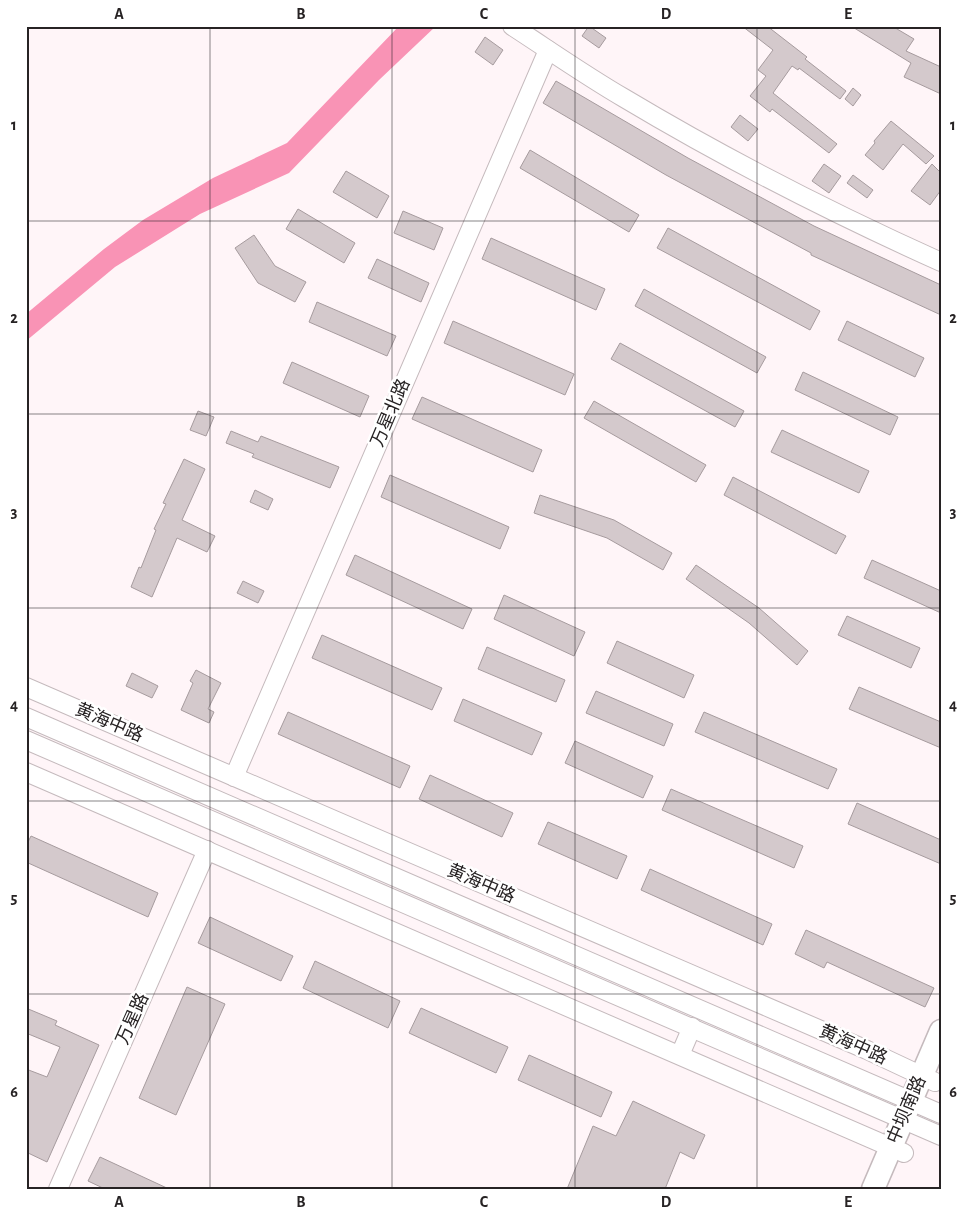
<svg xmlns="http://www.w3.org/2000/svg" width="967" height="1215" font-family="'Alegreya Sans','Noto Sans SC',sans-serif">
<style>
.water{fill:#f993b5}
.building{fill:#d4c9cc;stroke:#a69b9e}
.lines{fill:none;stroke-linecap:round;stroke-linejoin:round}
.minor-casing{stroke:#c5babd;stroke-width:20}
.major-casing{stroke:#c5babd;stroke-width:25}
.minor{stroke:#fff;stroke-width:18}
.major{stroke:#fff;stroke-width:22}
.grid{fill:none;stroke:#272324;stroke-width:1;stroke-opacity:0.55}
.labels{text-anchor:middle;dominant-baseline:central;stroke-width:5;stroke-linejoin:round;paint-order:stroke}
.street-label{font-size:18px;fill:#272324;stroke:#fff}
.neatline{fill:none;stroke:#272324;stroke-width:2}
.grid-label{font-size:16px;text-anchor:middle;font-weight:bold;fill:#272324}
</style>
<rect width="100%" height="100%" fill="#fff5f8"/>
<path class="water" d="M399,26h37l-57,54 -90,93 -89,41 -85,53 -89,74v-27l78,-65 39,-29 70,-42 74,-35z"/>
<g class="building">
<path d="M589,26l17,12 -7,10 -17,-12z"/>
<path d="M742,26h25l40,31 -2,2 41,32 -6,8 -41,-31 -1,2 -6,-4 -19,27 64,51 -8,9 -57,-44 -2,3 -20,-16 16,-20 -8,-6 15,-20z"/>
<path d="M851,26h41l22,13 -8,12 35,16v27l-37,-17 7,-14z"/>
<path d="M485,37l18,13 -10,15 -18,-13z"/>
<path d="M556,81l132,77 126,68 127,59v30l-130,-60v-2l-145,-78 -123,-72z"/>
<path d="M853,88l8,7 -8,11 -8,-7z"/>
<path d="M740,115l18,14 -10,12 -17,-14z"/>
<path d="M891,121l43,35 -8,8 -23,-20 -20,26 -18,-15 10,-12 -1,-2z"/>
<path d="M530,150l109,65 -10,17 -109,-64z"/>
<path d="M824,164l17,12 -12,17 -17,-12z"/>
<path d="M932,164l9,9v17l-11,15 -19,-14z"/>
<path d="M346,171l43,25 -12,22 -44,-26z"/>
<path d="M853,175l20,15 -6,8 -20,-15z"/>
<path d="M298,209l57,34 -11,20 -58,-34z"/>
<path d="M403,211l40,17 -9,22 -40,-17z"/>
<path d="M668,228l152,83 -10,19 -153,-82z"/>
<path d="M254,235l21,31 31,16 -11,20 -37,-19 -23,-35z"/>
<path d="M491,238l114,51 -9,21 -114,-51z"/>
<path d="M377,259l52,24 -8,19 -53,-24z"/>
<path d="M644,289l122,68 -9,16 -122,-67z"/>
<path d="M317,302l79,34 -9,20 -78,-34z"/>
<path d="M453,321l121,53 -9,21 -121,-52z"/>
<path d="M847,321l77,37 -9,19 -77,-37z"/>
<path d="M620,343l124,68 -9,16 -124,-68z"/>
<path d="M292,362l77,34 -9,21 -77,-34z"/>
<path d="M803,372l95,45 -8,18 -95,-45z"/>
<path d="M422,397l120,53 -9,22 -121,-53z"/>
<path d="M594,401l112,64 -10,17 -112,-64z"/>
<path d="M198,411l16,6 -8,19 -16,-6z"/>
<path d="M782,430l87,41 -10,22 -88,-41z"/>
<path d="M231,431l27,11 3,-6 78,31 -9,21 -78,-31 2,-3 -28,-11z"/>
<path d="M184,459l21,10 -23,51 33,16 -8,16 -30,-14 -25,59 -21,-10 8,-20 2,1 15,-38 -2,-1 12,-25 -3,-1z"/>
<path d="M390,475l119,52 -9,22 -119,-52z"/>
<path d="M733,477l113,59 -10,18 -112,-59z"/>
<path d="M255,490l18,9 -5,11 -18,-8z"/>
<path d="M540,495l74,25 58,33 -9,17 -56,-32 -73,-25z"/>
<path d="M355,555l117,54 -9,20 -117,-54z"/>
<path d="M872,560l69,31v22l-77,-35z"/>
<path d="M696,565l63,43 49,43 -11,14 -48,-42 -63,-44z"/>
<path d="M243,581l21,10 -6,12 -21,-10z"/>
<path d="M504,595l81,37 -11,24 -80,-37z"/>
<path d="M847,616l73,32 -9,20 -73,-33z"/>
<path d="M322,635l120,53 -10,22 -120,-52z"/>
<path d="M617,641l77,34 -10,23 -77,-35z"/>
<path d="M487,647l78,33 -9,22 -78,-33z"/>
<path d="M196,670l25,13 -13,26 6,3 -5,11 -28,-13 12,-27 -3,-2z"/>
<path d="M132,673l26,13 -6,12 -26,-12z"/>
<path d="M859,687l82,35v26l-92,-39z"/>
<path d="M596,691l77,33 -9,22 -78,-33z"/>
<path d="M463,699l79,34 -10,22 -78,-34z"/>
<path d="M288,712l122,54 -10,22 -122,-54z"/>
<path d="M704,712l133,57 -9,20 -133,-57z"/>
<path d="M575,741l78,35 -10,22 -78,-35z"/>
<path d="M430,775l83,38 -11,24 -83,-38z"/>
<path d="M671,789l132,57 -9,22 -132,-58z"/>
<path d="M857,803l84,37v24l-93,-40z"/>
<path d="M548,822l79,34 -10,23 -79,-35z"/>
<path d="M31,836l127,57 -10,24 -122,-55v-16z"/>
<path d="M650,869l122,55 -9,21 -122,-55z"/>
<path d="M210,917l83,39 -12,25 -83,-38z"/>
<path d="M806,930l128,58 -9,19 -98,-45 -3,6 -29,-14z"/>
<path d="M315,961l85,40 -12,27 -85,-40z"/>
<path d="M187,987l38,17 -49,111 -37,-17z"/>
<path d="M26,1008l31,13 -2,4 44,20 -52,117 -21,-10v-83l21,8 13,-30 -34,-14z"/>
<path d="M421,1008l87,39 -12,26 -87,-40z"/>
<path d="M529,1055l83,37 -11,25 -83,-37z"/>
<path d="M633,1101l72,34 -11,24 -14,-7 -15,37h-98l26,-63 23,10z"/>
<path d="M100,1157l69,32h-64l-17,-8z"/>
</g>
<g class="lines">
<defs>
<g id="minor">
<path d="M512,26c37,24 74,50 112,72 102,61 208,115 317,164"/>
<path d="M26,687l841,363 68,32"/>
<path d="M26,717l915,397"/>
<path d="M26,740l915,396"/>
<path d="M26,772l878,381"/>
<path d="M234,777l314,-727"/>
<path d="M680,1055l12,-28"/>
<path d="M58,1189l149,-339"/>
</g>
<path id="major" d="M873,1189l68,-158"/>
</defs>
<use href="#minor" class="minor-casing"/>
<use href="#major" class="major-casing"/>
<use href="#minor" class="minor"/>
<use href="#major" class="major"/>
</g>
<path class="grid" d="M210,26v1163M392,26v1163M575,26v1163M757,26v1163M26,221h915M26,414h915M26,608h915M26,801h915M26,994h915"/>
<g class="labels">
<g class="street-label">
<text transform="translate(391 413) rotate(-67)">万星北路</text>
<text transform="translate(109 723) rotate(23)">黄海中路</text>
<text transform="translate(481 884) rotate(23)">黄海中路</text>
<text transform="translate(133 1019) rotate(-66)">万星路</text>
<text transform="translate(853 1045) rotate(24)">黄海中路</text>
<text transform="translate(907 1110) rotate(-67)">中坝南路</text>
</g>
</g>
<rect width="967" height="1215" fill="none" stroke="#ffffff" stroke-width="55"/>
<rect x="28" y="28" width="912" height="1160" class="neatline"/>
<g class="grid-label">
<text x="119" y="19">A</text>
<text x="301" y="19">B</text>
<text x="484" y="19">C</text>
<text x="666" y="19">D</text>
<text x="848" y="19">E</text>
<text x="14" y="130">1</text>
<text x="953" y="130">1</text>
<text x="14" y="323">2</text>
<text x="953" y="323">2</text>
<text x="14" y="517">3</text>
<text x="953" y="517">3</text>
<text x="14" y="710">4</text>
<text x="953" y="710">4</text>
<text x="14" y="903">5</text>
<text x="953" y="903">5</text>
<text x="14" y="1097">6</text>
<text x="953" y="1097">6</text>
<text x="119" y="1207">A</text>
<text x="301" y="1207">B</text>
<text x="484" y="1207">C</text>
<text x="666" y="1207">D</text>
<text x="848" y="1207">E</text>
</g>
</svg>
